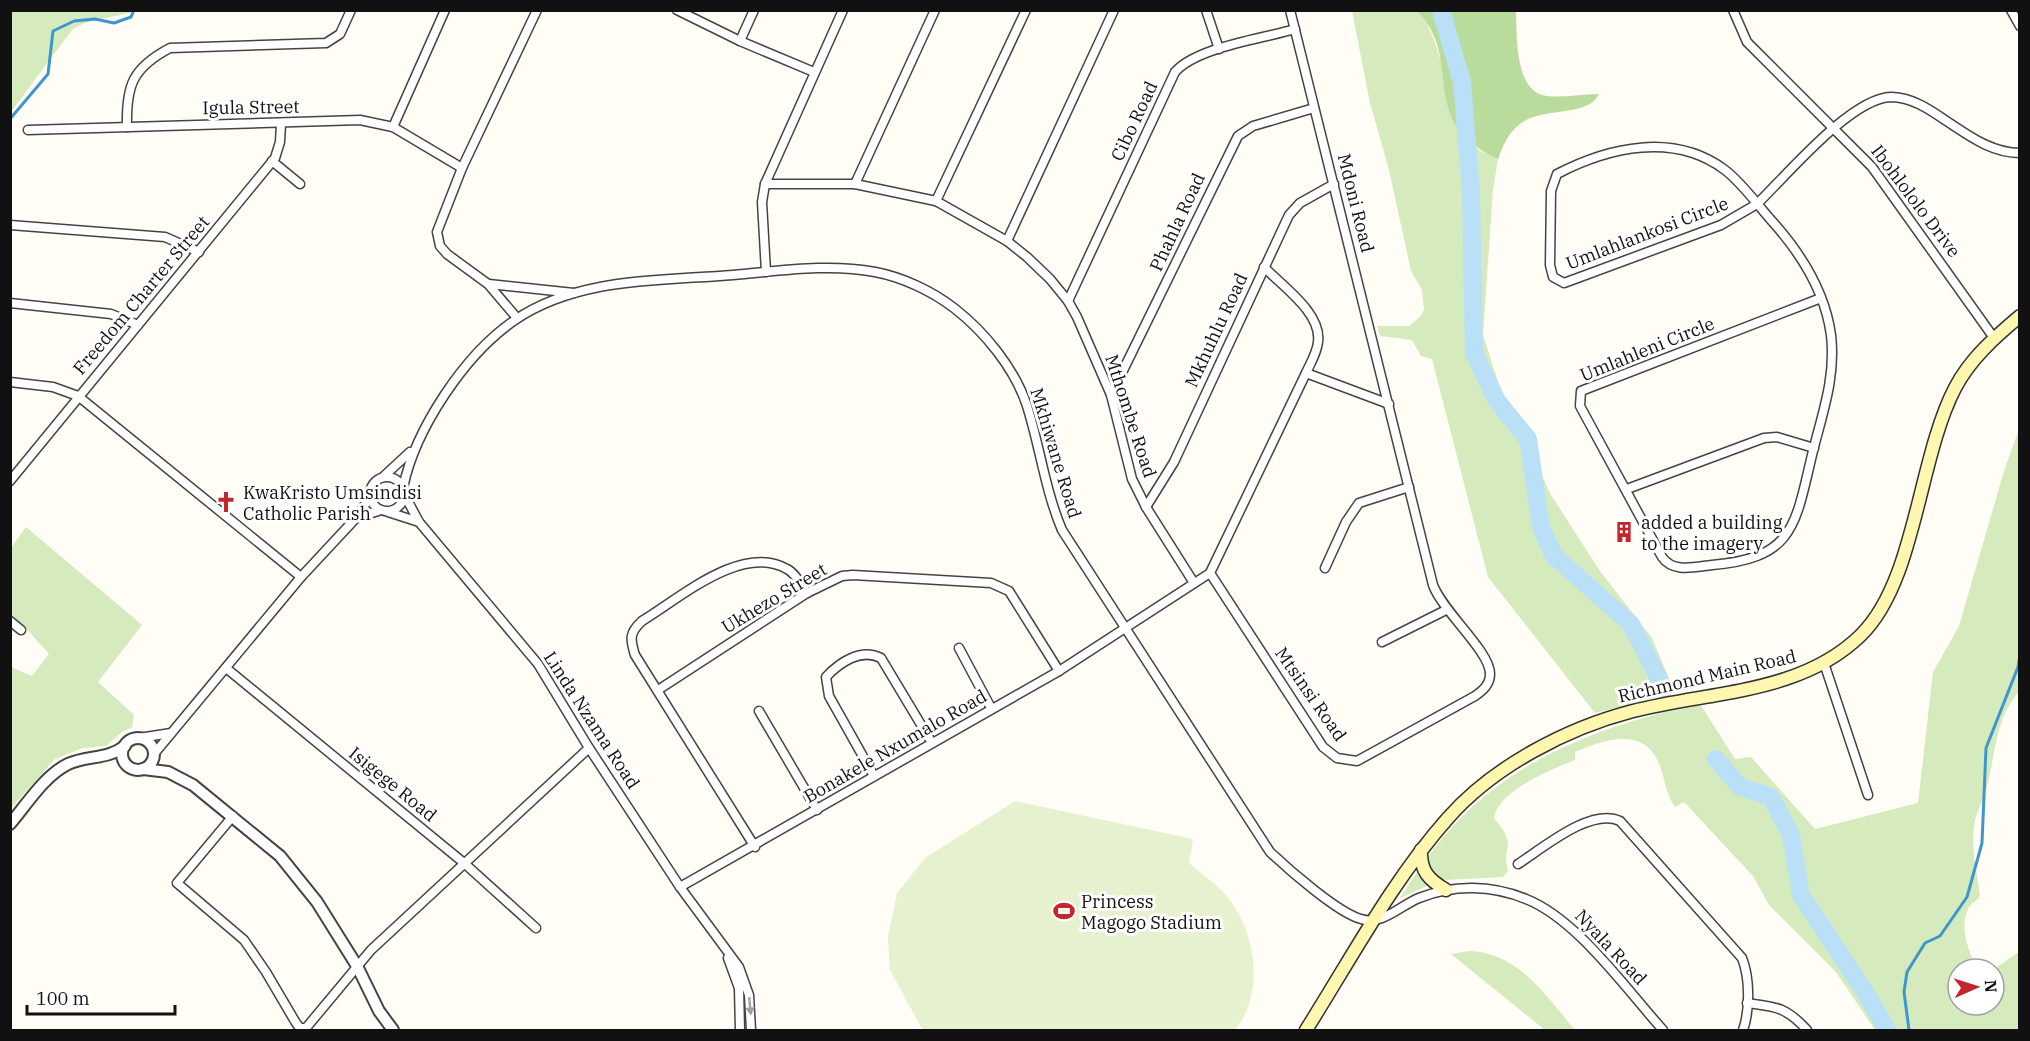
<svg xmlns="http://www.w3.org/2000/svg" width="2030" height="1041" font-family="'IBM Plex Serif',serif">
<style>
.green{fill:#d5ebbd}
.forest{fill:#b9dc9c}
.pitch{fill:#e6f2cf}
.lines{fill:none;stroke-linecap:round;stroke-linejoin:round}
.stream{stroke:#3f96cf;stroke-width:3}
.river{stroke:#b9e0f7;stroke-width:18}
.minor-casing{stroke:#444;stroke-width:11}
.tertiary-casing{stroke:#444;stroke-width:14}
.secondary-casing{stroke:#333;stroke-width:15}
.minor{stroke:#fff;stroke-width:8}
.tertiary{stroke:#fff;stroke-width:10}
.secondary{stroke:#fff6b0;stroke-width:12}
.oneway{fill:#a0a0a0}
.labels{text-anchor:middle;dominant-baseline:central;stroke-width:6;stroke-linejoin:round;paint-order:stroke}
.street-label{font-size:18px;fill:#111;stroke:#fff}
.poi-label{font-size:18px;fill:#111;stroke:#fff;text-anchor:start}
</style>
<rect width="100%" height="100%" fill="#fffdf5"/>
<g class="green">
<path d="M11,10h124v1c-21,8 -45,6 -63,19l-61,82z"/>
<path d="M1352,11h65c15,15 17,31 24,50 9,30 24,59 36,88l21,10 -5,31 -10,145 16,50 52,110 49,76 52,67 23,55 -80,20 -107,-136 -56,-218 -11,-3 -9,-16 -32,-4 -3,-10h32l12,-10 3,-7 -2,-19 -11,-19 -22,-101 -19,-67z"/>
<path d="M2019,429v263c-24,26 -24,66 -33,99 -3,10 -9,20 -11,30 -5,24 2,50 5,74 -2,7 -9,7 -12,14 -9,20 1,42 9,60h-19v36h36v-36l25,-17v78h-144l-39,-58 -67,-67 -16,-29 -69,-74 -9,5c-9,-13 -9,-23 -14,-38 -14,-44 -55,-30 -86,-17v8c-23,9 -77,31 -81,58 25,31 7,24 14,53l-5,6 -59,3c-12,-2 -16,-12 -16,-23 64,-91 167,-131 272,-153l35,55 16,-2 64,72 103,-26 15,-131 26,-46 45,-155z"/>
<path d="M26,527l116,98 -44,57 36,33 -2,13 -9,3 -17,15 -23,2 -28,11 -44,49v-141l21,9 17,-22 -26,-29 -12,-10v-67z"/>
<path d="M1417,872l12,13 -29,13z"/>
<path d="M1469,951c49,1 77,45 106,79h-30l-94,-76z"/>
</g>
<path class="forest" d="M1417,11h99c1,23 -2,82 31,85 17,2 35,-2 52,-2 -11,24 -57,12 -79,30 -12,9 -17,22 -22,35 -84,-39 -32,-98 -81,-148z"/>
<path class="pitch" d="M1015,801l178,38 -4,24c11,10 25,19 35,30 32,35 42,99 11,137h-310l-4,-3 -31,-57 -2,-33 9,-44 28,-35z"/>
<g class="lines">
<g class="stream">
<path d="M10,119l38,-45 5,-43 21,-10 21,-2 19,4 17,-6 3,-7"/>
<path d="M1909,1030l-5,-38 3,-20 18,-29 15,-7 27,-39 15,-54 4,-95 32,-81 2,-12"/>
</g>
<g class="river">
<path d="M1441,10l21,72 9,112 3,159 23,48 31,38 13,88 13,29 77,68 33,65"/>
<path d="M1716,759l24,28 31,10 20,38 10,60 66,100 20,35"/>
</g>
<defs>
<g id="minor">
<path d="M677,10l63,31 74,31"/>
<path d="M1206,10l13,39"/>
<path d="M1733,10l14,32 125,125 122,171"/>
<path d="M2011,10l9,16"/>
<path d="M740,41l14,-31"/>
<path d="M127,127c-1,-41 5,-59 43,-79l156,-5 14,-9 11,-24"/>
<path d="M393,127l52,-117"/>
<path d="M28,130l332,-10 33,7 69,41"/>
<path d="M272,161l28,23"/>
<path d="M765,184h90l81,17 71,40 20,16 23,22 18,22 9,16 34,78 21,84 14,28 48,76"/>
<path d="M855,184l80,-174"/>
<path d="M936,201l90,-191"/>
<path d="M10,225l155,12 34,15"/>
<path d="M1007,241l107,-231"/>
<path d="M1264,267c18,19 58,46 54,75 -1,11 -8,22 -12,31l-96,200 113,174 14,11 20,3 118,-65c7,-5 15,-11 15,-22 0,-23 -47,-62 -57,-89l-143,-575"/>
<path d="M766,272l-4,-70 3,-18 78,-174"/>
<path d="M489,284l85,9"/>
<path d="M1821,298l-240,93 -1,15 82,151c11,16 32,10 50,8 82,-7 83,-39 100,-110 10,-41 24,-77 19,-120 -6,-44 -31,-83 -60,-115 -15,-17 -29,-37 -46,-50 -51,-38 -116,-23 -168,4l-6,17 -1,74 3,12 11,6 157,-58 36,-21c30,-29 94,-106 134,-107 20,0 38,12 54,23 23,15 46,33 75,33"/>
<path d="M1068,301l107,-229c22,-25 87,-33 120,-43"/>
<path d="M10,303l101,11 27,11"/>
<path d="M517,318l-29,-34 -41,-30 -7,-8 -3,-14 25,-64 75,-158"/>
<path d="M1306,373l83,31"/>
<path d="M10,382l43,5 25,9 223,181"/>
<path d="M1111,395l127,-259 15,-10 61,-18"/>
<circle cx="387" cy="494" r="17"/>
<path d="M383,477l27,-25"/>
<path d="M10,481l265,-323 5,-16 1,-19"/>
<path d="M403,488c12,-59 62,-134 112,-168 63,-43 146,-39 218,-45 47,-4 95,-12 142,-3 27,5 57,19 79,36 31,24 61,61 73,98 13,41 18,84 35,124l208,322c18,17 68,61 91,67 21,7 40,-14 58,-21 35,-14 73,-13 107,1 51,20 100,90 137,131"/>
<path d="M1627,489l137,-51 13,-1 37,11"/>
<path d="M404,494l15,28 119,142 51,84 91,139 59,80 10,28 2,35"/>
<path d="M1146,507l28,-45 115,-247 11,-12 34,-19"/>
<path d="M388,512l31,10"/>
<path d="M357,518l24,-8"/>
<path d="M1325,568l21,-46 13,-19 50,-16"/>
<path d="M10,621l11,9"/>
<path d="M1382,642l64,-32"/>
<path d="M959,648l32,60"/>
<path d="M1824,663l44,132"/>
<path d="M226,668l238,195 72,65"/>
<path d="M658,690l149,-97 35,-17 11,-1 138,8 18,8 50,80"/>
<path d="M759,711l58,99"/>
<path d="M139,738l32,-5"/>
<path d="M154,754l147,-177 55,-59 14,-21"/>
<path d="M874,776l-45,-80 -3,-19c14,-15 35,-29 55,-19l51,85"/>
<path d="M233,816l-56,67 67,57 22,32 30,51 4,5h6l65,-78 218,-202"/>
<path d="M755,847l-120,-192c-5,-16 -6,-22 7,-34 38,-23 100,-78 145,-52 8,4 15,16 20,24"/>
<path d="M1518,864c25,-16 73,-57 102,-43l122,137c8,20 8,52 1,72"/>
<path d="M680,887l379,-216 151,-98"/>
<path d="M728,958l11,30 1,42"/>
<path d="M1747,1003c30,4 39,4 60,27"/>
</g>
<g id="tertiary">
<circle cx="138" cy="754" r="16"/>
<path d="M143,769l25,3 25,13 87,71 37,46 40,64 22,45 14,19"/>
<path d="M10,824c17,-20 34,-48 58,-60 19,-9 39,-4 57,-18"/>
</g>
<g id="secondary">
<path d="M1421,850c-1,21 8,30 25,40"/>
<path d="M1306,1030c45,-71 86,-149 142,-212 46,-52 119,-90 185,-107 78,-20 168,-17 228,-76 55,-54 57,-176 94,-247 15,-29 40,-51 65,-72"/>
</g>
</defs>
<use href="#minor" class="minor-casing"/>
<use href="#tertiary" class="tertiary-casing"/>
<use href="#secondary" class="secondary-casing"/>
<use href="#minor" class="minor"/>
<use href="#tertiary" class="tertiary"/>
<use href="#secondary" class="secondary"/>
</g>
<defs><path id="oneway-solid" d="M-6-.8H1V-3.2L6.5 0L1 3.2V.8H-6Z" transform="scale(1.5)"/></defs>
<use class="oneway" href="#oneway-solid" transform="translate(750 1006) rotate(85)"/>
<defs>
<symbol id="church-bare" viewBox="-9 -9 18 18"><path d="M-1.2-6h2.4v3.5h3.3v2.4h-3.3V6h-2.4V-.1h-3.3v-2.4h3.3Z" fill="#c4262e" stroke="#fff" stroke-width="2.5" paint-order="stroke"/></symbol>
<symbol id="building-bare" viewBox="-9 -9 18 18"><path d="M-4-6H4V6H1V3H-1V6H-4ZM-2.5-4.3h1.7v1.8h-1.7ZM.8-4.3h1.7v1.8H.8ZM-2.5-1h1.7V.8h-1.7ZM.8-1h1.7V.8H.8Z" fill="#c4262e" stroke="#fff" stroke-width="2.5" paint-order="stroke"/></symbol>
<symbol id="stadium-bare" viewBox="-9 -9 18 18"><path d="M0-5a6.5 5 0 1 0 0 10a6.5 5 0 1 0 0-10ZM-3.5-1.8h7v3.6h-7Z" fill="#c4262e" stroke="#fff" stroke-width="2.5" paint-order="stroke"/></symbol>
</defs>
<g fill-rule="evenodd">
<use href="#church-bare" x="211" y="487" width="30" height="30"/>
<use href="#building-bare" x="1609" y="517" width="30" height="30"/>
<use href="#stadium-bare" x="1049" y="896" width="30" height="30"/>
</g>
<g class="labels">
<g class="street-label">
<text transform="translate(251 107) rotate(-1)">Igula Street</text>
<text transform="translate(1134 121) rotate(-65)">Cibo Road</text>
<text transform="translate(1916 201) rotate(53)">Ibohlololo Drive</text>
<text transform="translate(1356 203) rotate(76)">Mdoni Road</text>
<text transform="translate(1177 222) rotate(-65)">Phahla Road</text>
<text transform="translate(1647 233) rotate(-21)">Umlahlankosi Circle</text>
<text transform="translate(141 295) rotate(-50)">Freedom Charter Street</text>
<text transform="translate(1216 330) rotate(-65)">Mkhuhlu Road</text>
<text transform="translate(1647 349) rotate(-22)">Umlahleni Circle</text>
<text transform="translate(1131 416) rotate(72)">Mthombe Road</text>
<text transform="translate(1056 453) rotate(73)">Mkhiwane Road</text>
<text transform="translate(774 598) rotate(-31)">Ukhezo Street</text>
<text transform="translate(1707 676) rotate(-13)">Richmond Main Road</text>
<text transform="translate(1311 694) rotate(55)">Mtsinsi Road</text>
<text transform="translate(592 720) rotate(57)">Linda Nzama Road</text>
<text transform="translate(895 746) rotate(-30)">Bonakele Nxumalo Road</text>
<text transform="translate(393 784) rotate(39)">Isigege Road</text>
<text transform="translate(1611 947) rotate(47)">Nyala Road</text>
</g>
<g class="poi-label">
<text x="243" y="492">KwaKristo Umsindisi<tspan x="243" dy="21">Catholic Parish</tspan></text>
<text x="1641" y="522">added a building<tspan x="1641" dy="21">to the imagery</tspan></text>
<text x="1081" y="901">Princess<tspan x="1081" dy="21">Magogo Stadium</tspan></text>
</g>
</g>
<rect width="2030" height="1041" fill="none" stroke="#111111" stroke-width="24"/>
<g transform="translate(1976 987) rotate(87)"><circle r="28" fill="#ffffff" stroke="#a0a0a0" stroke-width="1.5"/>
<path d="M0-4.5L10 22L0 15L-10 22Z" fill="#c4262e"/>
<text y="-9" font-size="16" font-weight="bold" text-anchor="middle" fill="#111111">N</text>
</g>
<path d="M27 1005v9h148v-9" fill="none" stroke="#111111" stroke-width="3"/>
<text x="36" y="1005" font-size="18" fill="#111111" stroke="#ffffff" stroke-width="4.5" paint-order="stroke">100 m</text>
</svg>
